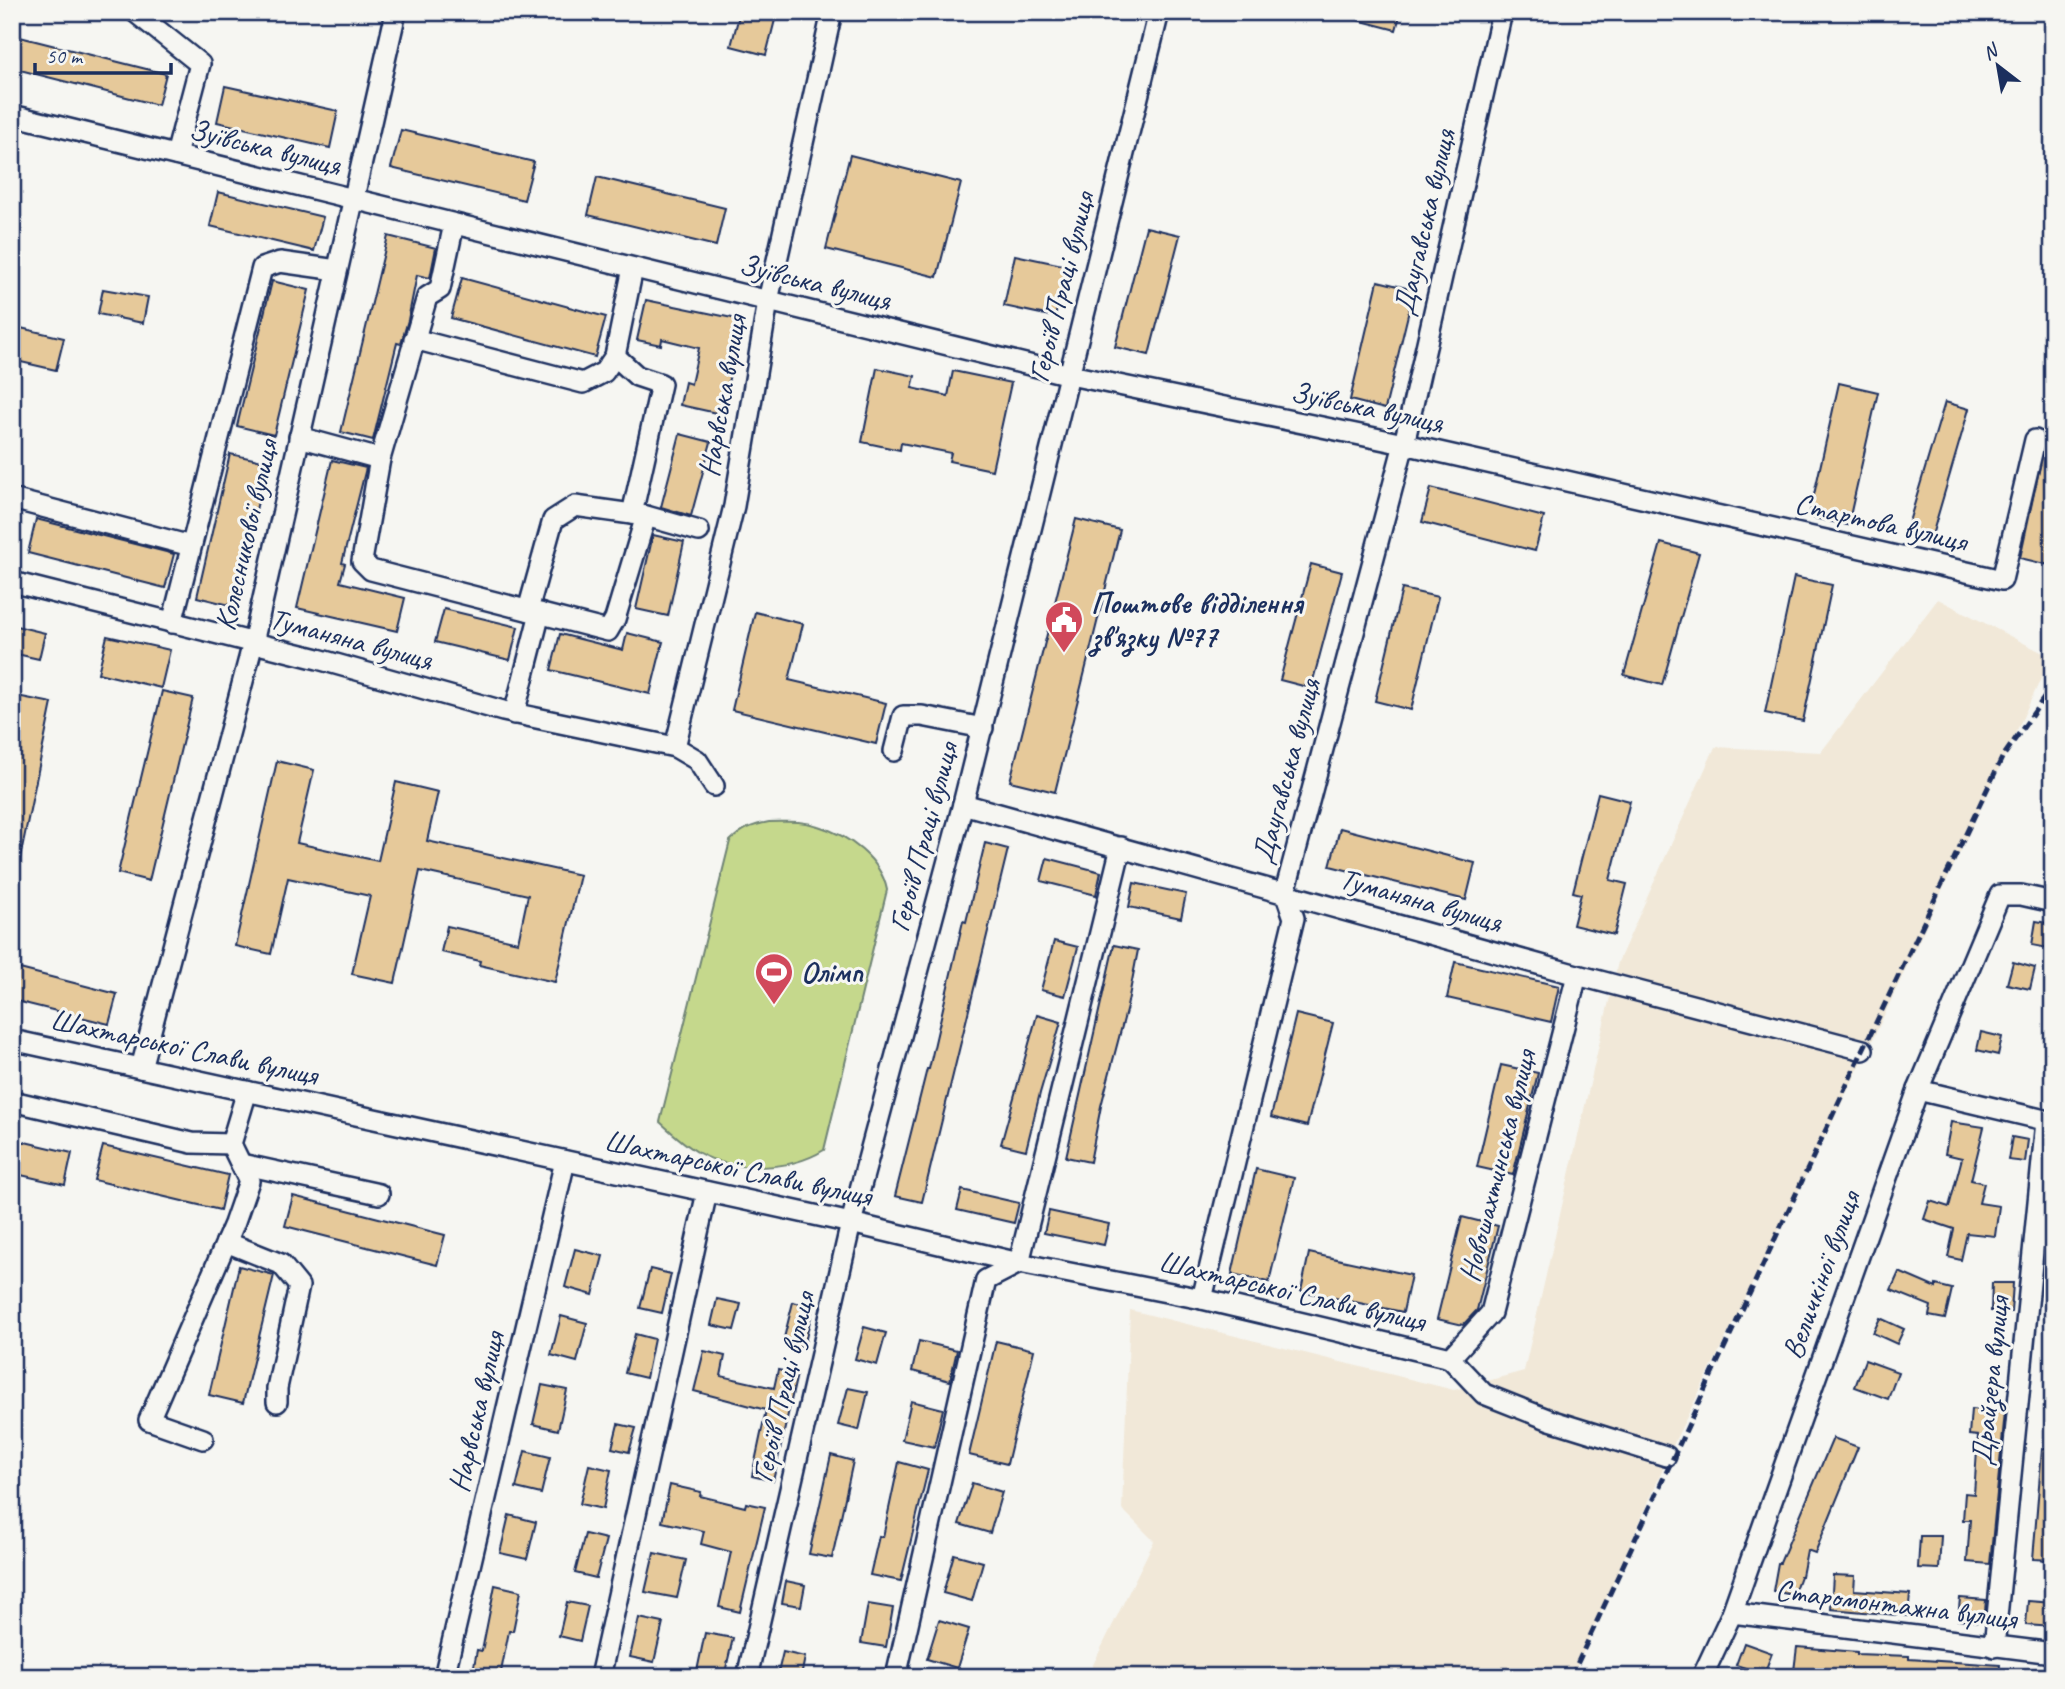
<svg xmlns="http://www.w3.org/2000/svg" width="2065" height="1689" font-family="Caveat,sans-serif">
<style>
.built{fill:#f1e8d8}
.green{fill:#c5d88c;stroke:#708475;stroke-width:2}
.building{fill:#e6c99a;stroke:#1b2f5e;stroke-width:2}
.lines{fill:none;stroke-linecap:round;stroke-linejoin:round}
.minor-casing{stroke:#1b2f5e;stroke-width:24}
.minor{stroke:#f6f6f2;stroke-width:19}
.rail{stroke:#1b2f5e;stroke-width:5;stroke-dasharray:10 5;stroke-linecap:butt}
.labels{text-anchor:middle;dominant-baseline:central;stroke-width:6;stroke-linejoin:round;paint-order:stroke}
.street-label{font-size:30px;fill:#1b2f5e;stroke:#f6f6f2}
.poi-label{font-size:30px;font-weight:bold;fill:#1b2f5e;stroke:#f6f6f2;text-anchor:start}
</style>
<rect width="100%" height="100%" fill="#f6f6f2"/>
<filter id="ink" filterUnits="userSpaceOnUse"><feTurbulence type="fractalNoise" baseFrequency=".0143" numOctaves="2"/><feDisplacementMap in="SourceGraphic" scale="14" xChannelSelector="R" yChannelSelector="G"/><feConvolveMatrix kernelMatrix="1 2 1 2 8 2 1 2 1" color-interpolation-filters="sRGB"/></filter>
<g filter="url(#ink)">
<path class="built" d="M1938,599l113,58 -177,380 -198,402 -104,238h-485l67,-136 -32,-32 8,-199 324,80 70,-19 94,-409 97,-215 106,5z"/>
<path class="green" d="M769,822c16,0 33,-2 49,4 30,9 63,33 69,64l-63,260c-34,21 -89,23 -125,3 -14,-8 -27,-20 -39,-31l70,-281c12,-12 22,-16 39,-19z"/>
<g class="building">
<path d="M740,12h37l-11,43 -35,-9z"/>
<path d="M1346,12h55l-5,18 -50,-13z"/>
<path d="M12,35l154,39 -8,31 -146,-37z"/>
<path d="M225,86l113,25 -8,37 -113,-26z"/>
<path d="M401,130l133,32 -10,38 -133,-32z"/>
<path d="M850,155l111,28 -24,94 -111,-28z"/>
<path d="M597,177l128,31 -9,38 -128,-31z"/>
<path d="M218,192l105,25 -9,34 -104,-25z"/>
<path d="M1146,227l34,8 -31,120 -34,-8z"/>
<path d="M388,236l48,12 -6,30 -13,-3 -9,45 -7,24 -4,-1 -24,97 -32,-8z"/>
<path d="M1015,255l52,11 -12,51 -51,-11z"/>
<path d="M462,278l144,39 -11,40 -144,-39z"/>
<path d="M272,281l37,9 -35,145 -37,-9z"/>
<path d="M1378,281l36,9 -29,119 -35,-9z"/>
<path d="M103,289l45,8 -5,26 -45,-9z"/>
<path d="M646,300l96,20 -21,94 -41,-9 5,-23 6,2 8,-36 -37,-9 -1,6 -24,-5z"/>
<path d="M12,326l52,12 -8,32 -44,-10z"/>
<path d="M877,368l38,8 -3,12 36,8 5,-25 58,12 -19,87 -43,-9 2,-8 -50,-10 -1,7 -38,-8z"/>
<path d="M1839,383l39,9 -30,133 -39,-8z"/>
<path d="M1945,402l24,7 -38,130 -25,-7z"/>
<path d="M2047,433h6v119l-4,13 -29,-7z"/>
<path d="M680,434l31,8 -20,74 -30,-9z"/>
<path d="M230,454l37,8 -33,144 -37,-9z"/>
<path d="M332,460l34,8 -24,95 3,1 -5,18 65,16 -8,33 -100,-23z"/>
<path d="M1431,488l113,29 -9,34 -113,-29z"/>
<path d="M36,519l138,35 -9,34 -137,-35z"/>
<path d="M1076,519l44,11 -65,262 -45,-11z"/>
<path d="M653,535l31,7 -16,74 -32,-7z"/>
<path d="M1661,543l38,10 -37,132 -38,-10z"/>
<path d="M1311,564l31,8 -31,116 -31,-8z"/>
<path d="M1794,577l38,8 -29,136 -38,-8z"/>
<path d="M1402,589l36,8 -27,113 -36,-9z"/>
<path d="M444,609l74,18 -8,33 -75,-18z"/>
<path d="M755,612l48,12 -14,56 97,23 -10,41 -144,-34z"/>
<path d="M12,625l33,8 -6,26 -27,-6z"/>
<path d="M627,633l36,9 -13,52 -99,-24 9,-36 63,16z"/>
<path d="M107,636l63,14 -9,38 -63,-15z"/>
<path d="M162,691l31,7 -44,183 -31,-8z"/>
<path d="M17,696l35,7 -33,160 -7,-1v-145z"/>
<path d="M277,761l37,9 -17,73 81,18 18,-79 42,10 -11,49 153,34 -25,107 -76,-17 1,-4 -39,-9 6,-26 71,16 10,-47 -108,-24 -25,112 -43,-9 18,-78 -82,-18 -17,76 -36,-8z"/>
<path d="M1598,793l32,8 -20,79 17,4 -13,51 -41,-10 8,-31 -8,-2z"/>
<path d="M1340,828l135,35 -9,37 -136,-34z"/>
<path d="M985,843l23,6 -86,353 -27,-6 32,-127h2l34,-148 3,1z"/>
<path d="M1047,858l54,14 -5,23 -55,-14z"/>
<path d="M1134,883l52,11 -5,24 -52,-11z"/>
<path d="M2036,921l17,3v25l-21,-4z"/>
<path d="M1054,941l24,6 -13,49 -24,-6z"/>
<path d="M1114,945l24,5 -11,57 -26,99 -11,56 -24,-5z"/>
<path d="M1455,962l104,24 -8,36 -104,-24z"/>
<path d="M2013,962l22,6 -5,21 -23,-5z"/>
<path d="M12,967l105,27 -8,30 -97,-24z"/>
<path d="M1296,1014l37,9 -26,103 -36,-9z"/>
<path d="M1037,1015l24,7 -21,71 -14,57 -25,-6z"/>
<path d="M1981,1032l21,5 -4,18 -21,-5z"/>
<path d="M1501,1065l37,8 -25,102 -36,-8z"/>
<path d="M1951,1122l33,5 -13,53 13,3 -5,20 20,3 -4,30 -28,-3 -6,27 -13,-3 6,-28 -30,-10 6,-18 19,6 13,-49 -17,-4z"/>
<path d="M2012,1137l16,3 -3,22 -17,-2z"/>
<path d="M12,1139l60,14 -7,32 -53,-12z"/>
<path d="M103,1146l125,29 -8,35 -126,-30z"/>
<path d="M1256,1169l38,9 -25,104 -37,-8z"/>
<path d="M962,1190l57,13 -5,20 -57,-13z"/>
<path d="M293,1196l152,39 -8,30 -152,-39z"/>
<path d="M1049,1211l60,13 -5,21 -60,-12z"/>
<path d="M1462,1217l36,9 -21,84 -14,15 -26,-6z"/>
<path d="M575,1249l28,7 -10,39 -28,-8z"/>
<path d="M1309,1253l102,22 -8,37 -102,-21z"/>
<path d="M239,1266l35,9 -31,128 -34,-8z"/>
<path d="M650,1269l21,5 -9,39 -22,-5z"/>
<path d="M1899,1272l37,16v-3l16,4 -7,30 -16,-3 2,-10 -40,-16z"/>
<path d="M1992,1283h21l-2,29 -20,-1z"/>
<path d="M717,1299l24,5 -7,26 -23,-5z"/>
<path d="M793,1302l20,5 -9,40 -21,-5z"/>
<path d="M561,1316l26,7 -10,39 -26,-7z"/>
<path d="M1880,1318l24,11 -7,15 -24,-11z"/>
<path d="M864,1327l22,6 -9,32 -22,-6z"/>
<path d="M635,1334l19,5 -8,39 -21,-5z"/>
<path d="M919,1341l38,9 -7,31 -38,-10z"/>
<path d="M996,1341l38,9 -27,114 -38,-9z"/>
<path d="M704,1351l21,5 -4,20 53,12 4,-18 19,4 -24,107 -21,-5 14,-66 -72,-19z"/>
<path d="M1865,1360l33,12 -10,27 -33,-12z"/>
<path d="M542,1385l25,5 -9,40 -25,-6z"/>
<path d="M848,1388l20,4 -9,38 -21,-5z"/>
<path d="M911,1401l32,8 -9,38 -32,-7z"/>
<path d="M1971,1409l34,3 -15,152 -23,-2 3,-42h-7l2,-27 9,1 4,-58 -9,-1z"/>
<path d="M618,1424l18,4 -7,24 -17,-4z"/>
<path d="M1833,1438l25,9 -43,106 -8,-3 -5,26h-2l-7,19 -20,-4 5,-28h2z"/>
<path d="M2042,1449h11v111l-20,-1z"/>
<path d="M525,1451l25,6 -9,37 -25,-6z"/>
<path d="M831,1455l22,6 -21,97 -23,-4z"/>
<path d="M899,1462l29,8 -27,111 -31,-6 9,-39 4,1z"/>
<path d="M589,1465l22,5 -8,39 -23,-5z"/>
<path d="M972,1483l30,9 -12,41 -31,-9z"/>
<path d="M670,1485l31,7 -1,4 45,11 1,-4 19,4 -25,105 -21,-5 12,-55 -30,-8 3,-13 -42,-9z"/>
<path d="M509,1515l27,7 -9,37 -27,-6z"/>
<path d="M585,1534l21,5 -10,39 -21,-5z"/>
<path d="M1920,1536h21l-2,33 -21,-1z"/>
<path d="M654,1553l32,7 -9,38 -32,-6z"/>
<path d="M954,1554l29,8 -11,39 -29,-8z"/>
<path d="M1833,1575l22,1 -1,14 56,4 -2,22 -77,-7z"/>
<path d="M786,1581l19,4 -4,21 -19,-3z"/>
<path d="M495,1585l26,6 -8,40h-4l-9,46h-28l5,-27 5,1z"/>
<path d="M1960,1598l26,2 -2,22 -26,-2z"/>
<path d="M2028,1601l25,2v24l-27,-2z"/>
<path d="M567,1602l21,4 -8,35 -21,-5z"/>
<path d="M868,1604l25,4 -7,39 -25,-4z"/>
<path d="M639,1618l24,5 -9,39 -24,-5z"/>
<path d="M939,1620l30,9 -12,39 -30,-9z"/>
<path d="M705,1633l28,5 -9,39 -27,-6z"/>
<path d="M1744,1643l28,10 -8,21 -28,-9z"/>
<path d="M1797,1647l60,5v2l52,2v3l91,6 -1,12h-163l-42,-6z"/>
<path d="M783,1652l22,5 -4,20h-24z"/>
</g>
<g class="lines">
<defs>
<g id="minor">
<path d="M135,12l65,52 -24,91"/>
<path d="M12,115l1058,260 334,69 598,136 33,-140"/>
<path d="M454,224l-14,65 -13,8 -47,162 -18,102 9,9 237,61 7,-12 31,-103"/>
<path d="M414,339l169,44 21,-11 11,-16 18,-88"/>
<path d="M615,356l22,20 24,8 -29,130"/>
<path d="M299,437l81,22"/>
<path d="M12,499l179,47"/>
<path d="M12,582l306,77 185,52 172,36 22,13 17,26"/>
<path d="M528,610l25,-90 22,-14 71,10 53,15"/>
<path d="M172,623l90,-355 18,-6 57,8"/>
<path d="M514,714l26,-101"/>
<path d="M675,747l59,-241 34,-205 64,-289"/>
<path d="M894,751l9,-35h19l61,12"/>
<path d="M963,804l614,171 286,75"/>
<path d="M12,1040l839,183 168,40 183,36 248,59"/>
<path d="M141,1068l112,-425 143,-631"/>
<path d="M1918,1090l135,32"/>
<path d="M12,1101l180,42 39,1 16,-53"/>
<path d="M241,1164l138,30"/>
<path d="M226,1242l55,22 18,22 -22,102v14"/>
<path d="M1202,1299l92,-381 -9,-26 119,-448 98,-432"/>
<path d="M1450,1358l41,-45 86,-338"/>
<path d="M1450,1358l34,36 66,26 116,36"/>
<path d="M203,1439l-54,-19 85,-196 15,-43 -18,-37"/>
<path d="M1732,1613l321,40"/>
<path d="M1994,1647l52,-526"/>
<path d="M444,1677l121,-516"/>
<path d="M600,1677l107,-485"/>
<path d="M747,1677l104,-454 112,-419 196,-792"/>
<path d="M896,1677l90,-397 33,-17 102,-416"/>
<path d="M1702,1677l30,-64 186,-523 82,-195h21l32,7"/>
</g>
</defs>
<use href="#minor" class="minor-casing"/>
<use href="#minor" class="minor"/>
<path class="rail" d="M1571,1677l292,-627 139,-292 51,-73"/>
</g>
</g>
<defs>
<symbol id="civic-pin" viewBox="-11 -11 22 30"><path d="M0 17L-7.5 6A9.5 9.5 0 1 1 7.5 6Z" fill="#d1495b" stroke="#f6f6f2"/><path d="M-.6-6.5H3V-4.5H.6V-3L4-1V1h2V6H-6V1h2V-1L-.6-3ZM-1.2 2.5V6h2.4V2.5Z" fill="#fff"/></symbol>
<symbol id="stadium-pin" viewBox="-11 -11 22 30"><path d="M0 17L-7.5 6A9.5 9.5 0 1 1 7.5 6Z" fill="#d1495b" stroke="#f6f6f2"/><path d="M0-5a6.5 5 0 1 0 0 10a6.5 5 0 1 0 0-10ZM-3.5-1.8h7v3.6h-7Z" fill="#fff"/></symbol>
</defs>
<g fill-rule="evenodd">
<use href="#civic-pin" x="1042" y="598" width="44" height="60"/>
<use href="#stadium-pin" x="752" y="950" width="44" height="60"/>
</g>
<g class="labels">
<g class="street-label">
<text transform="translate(265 147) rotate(14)">Зуївська вулиця</text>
<text transform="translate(1424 222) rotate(-77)">Даугавська вулиця</text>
<text transform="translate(815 282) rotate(14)">Зуївська вулиця</text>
<text transform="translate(1061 287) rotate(-76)">Героїв Праці вулиця</text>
<text transform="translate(722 396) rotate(-80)">Нарвська вулиця</text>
<text transform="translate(1367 407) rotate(12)">Зуївська вулиця</text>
<text transform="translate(1881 522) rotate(13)">Стартова вулиця</text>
<text transform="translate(246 535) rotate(-77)">Колесникової вулиця</text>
<text transform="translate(351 639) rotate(15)">Туманяна вулиця</text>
<text transform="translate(1286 771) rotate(-75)">Даугавська вулиця</text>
<text transform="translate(923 837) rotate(-75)">Героїв Праці вулиця</text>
<text transform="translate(1421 900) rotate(16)">Туманяна вулиця</text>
<text transform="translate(184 1047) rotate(12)">Шахтарської Слави вулиця</text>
<text transform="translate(1497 1166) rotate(-76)">Новошахтинська вулиця</text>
<text transform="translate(738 1168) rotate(12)">Шахтарської Слави вулиця</text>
<text transform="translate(1821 1275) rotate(-70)">Величкіної вулиця</text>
<text transform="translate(1292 1291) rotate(13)">Шахтарської Слави вулиця</text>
<text transform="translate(1990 1381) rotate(-84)">Драйзера вулиця</text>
<text transform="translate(783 1387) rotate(-77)">Героїв Праці вулиця</text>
<text transform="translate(476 1412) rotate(-77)">Нарвська вулиця</text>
<text transform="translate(1896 1604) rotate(7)">Старомонтажна вулиця</text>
</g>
<g class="poi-label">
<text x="1091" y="603">Поштове відділення<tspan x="1091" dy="34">зв'язку №77</tspan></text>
<text x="801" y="972">Олімп</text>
</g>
</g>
<rect width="2065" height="1689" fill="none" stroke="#f6f6f2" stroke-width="42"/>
<rect x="21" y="21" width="2023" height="1647" fill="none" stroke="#1b2f5e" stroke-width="2.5" filter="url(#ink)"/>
<g transform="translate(1998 66) rotate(329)" stroke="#f6f6f2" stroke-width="5" paint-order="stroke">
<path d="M0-5L12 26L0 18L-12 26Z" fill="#1b2f5e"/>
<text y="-10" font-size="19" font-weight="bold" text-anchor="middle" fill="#1b2f5e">N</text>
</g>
<path d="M35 63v10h136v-10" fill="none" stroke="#1b2f5e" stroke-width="3.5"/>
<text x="46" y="63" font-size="21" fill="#1b2f5e" stroke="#f6f6f2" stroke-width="5" paint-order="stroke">50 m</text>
</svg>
